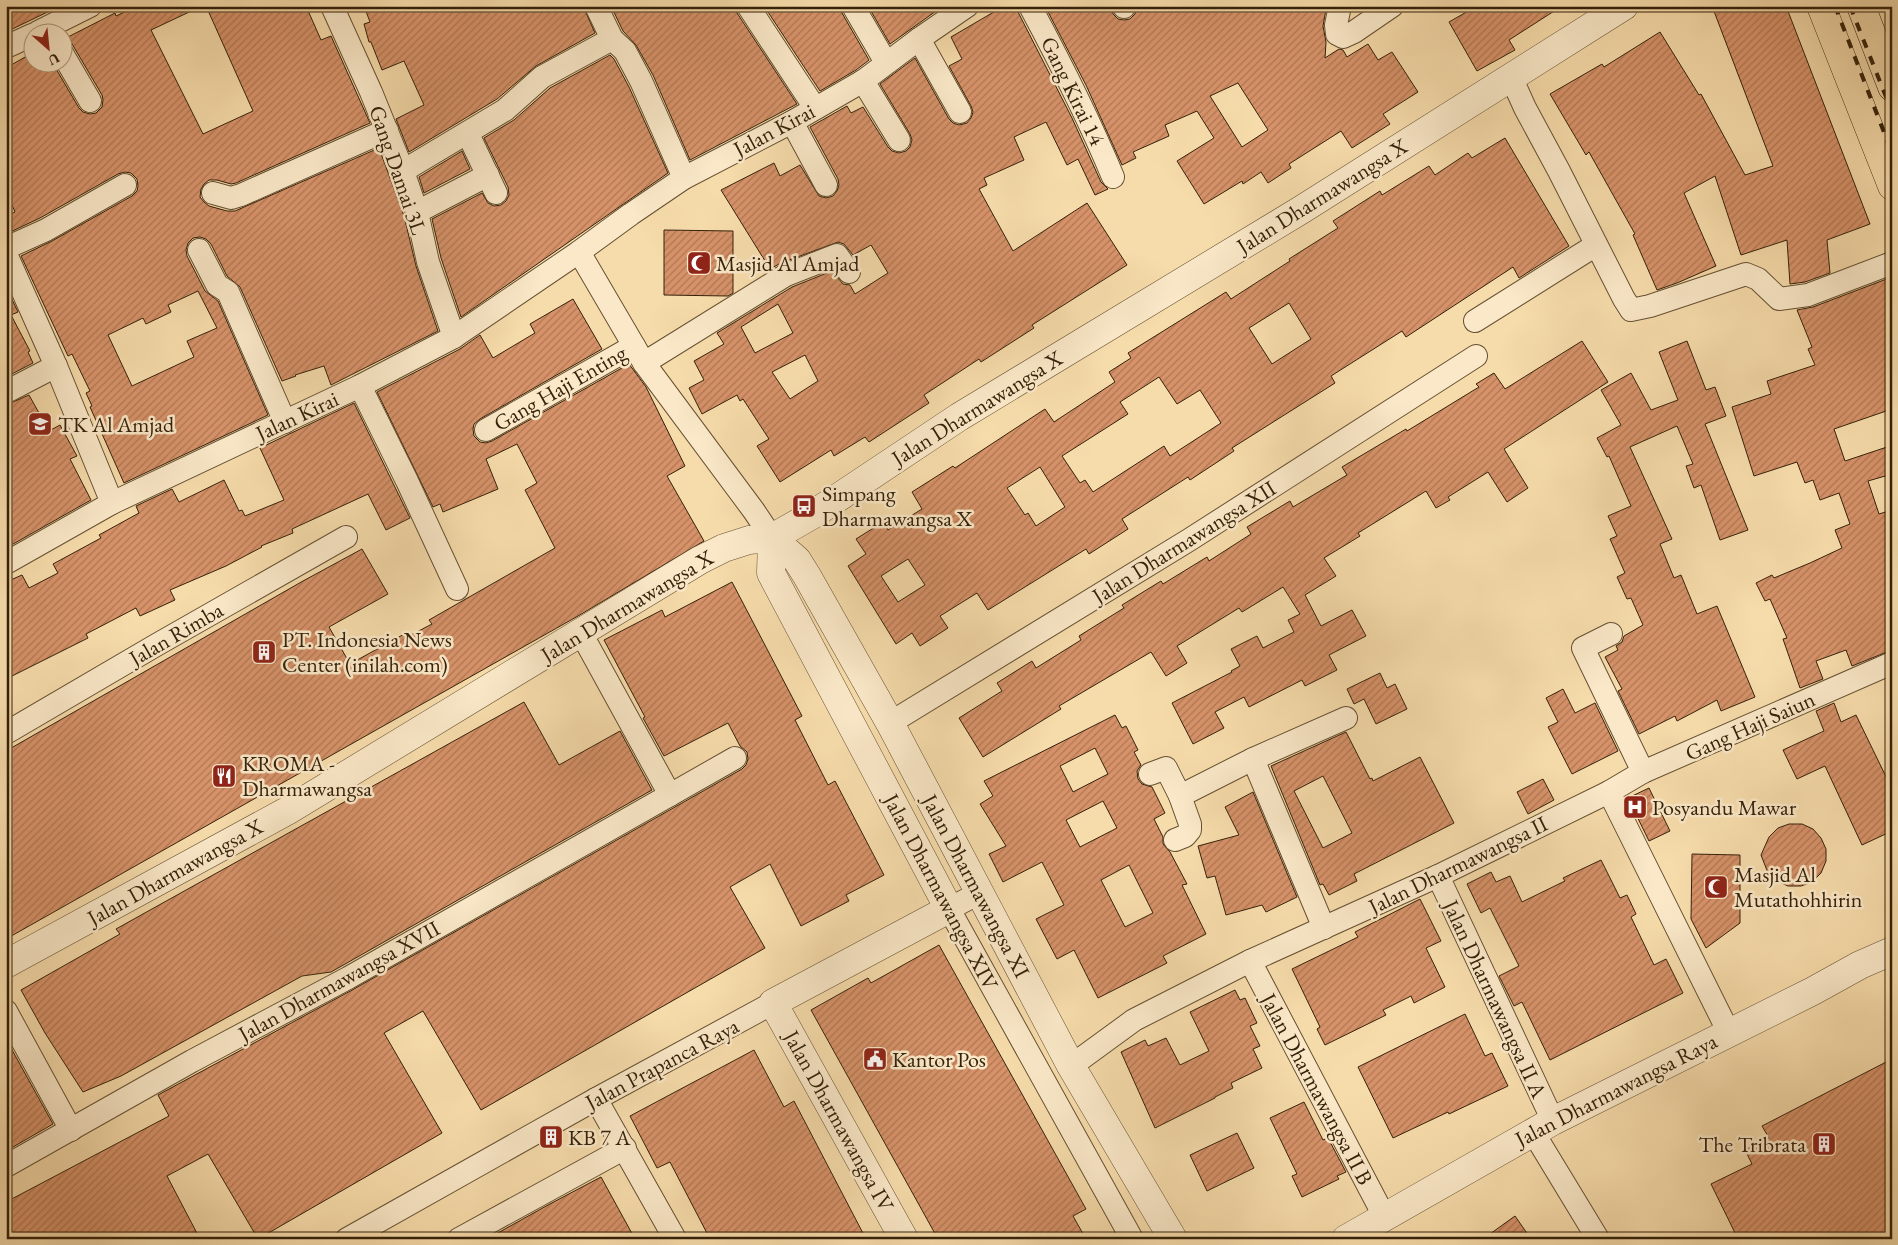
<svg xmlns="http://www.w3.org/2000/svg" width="1898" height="1245" font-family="'EB Garamond',serif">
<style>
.building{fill:url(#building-hatch);stroke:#34210a;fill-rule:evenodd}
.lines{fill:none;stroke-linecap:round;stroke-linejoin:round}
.minor-casing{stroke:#655032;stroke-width:24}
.tertiary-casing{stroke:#655032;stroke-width:29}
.primary-casing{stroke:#34210a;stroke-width:29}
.minor{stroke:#fae8c8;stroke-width:22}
.tertiary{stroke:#fae8c8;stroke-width:28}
.primary{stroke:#f7dcab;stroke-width:28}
.rail{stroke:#34210a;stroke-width:4;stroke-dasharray:9 9;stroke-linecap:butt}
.labels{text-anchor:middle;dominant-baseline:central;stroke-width:5;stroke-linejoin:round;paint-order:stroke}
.street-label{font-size:22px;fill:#34210a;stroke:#fae8c8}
.poi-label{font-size:22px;fill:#34210a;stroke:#fae8c8;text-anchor:start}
</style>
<defs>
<pattern id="building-hatch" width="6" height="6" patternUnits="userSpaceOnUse" patternTransform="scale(1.25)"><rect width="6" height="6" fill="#d79269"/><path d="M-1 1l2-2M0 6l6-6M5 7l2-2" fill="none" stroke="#af7755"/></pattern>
</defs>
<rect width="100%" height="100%" fill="#f7dcab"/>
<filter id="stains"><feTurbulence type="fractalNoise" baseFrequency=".004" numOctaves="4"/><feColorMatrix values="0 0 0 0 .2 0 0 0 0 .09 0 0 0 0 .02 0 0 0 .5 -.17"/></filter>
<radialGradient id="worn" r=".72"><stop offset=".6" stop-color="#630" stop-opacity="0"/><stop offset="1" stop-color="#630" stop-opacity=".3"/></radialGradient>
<g class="building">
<path d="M6,6h54l-54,26z"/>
<path d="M137,6h65l-51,24 52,104 50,-23 -47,-105h100l15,34 10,-4 39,87 -134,60 -5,1 -14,-4h-8l-5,4 -3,5 -1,8 4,5 5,4 18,5h8l144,-63 25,68 12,50 22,65 -107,54 -7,-19 -29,9 1,1 -14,5 -42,-94 -13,-11 -16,-32 -5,-5 -6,-2 -7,1 -5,5 -2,7 1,6 18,35 13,10 50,114 -144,68 -34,-76 2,-1 -6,-13 4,-2 -18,-37 -4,2 -47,-100 31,-15 80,-45 5,-5 1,-5 -1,-7 -6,-6 -6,-1 -7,2 -78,44 -34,16v-18l9,-4 -9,-21v-123l26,-15v9h20l27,46 4,4 7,2 6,-1 6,-6 1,-7 -1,-5 -34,-58 47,-24 1,3zM198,291l19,37 -30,13 7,16 -62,29 -24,-51 35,-17 3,6 25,-12 -3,-7z"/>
<path d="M364,6h219l12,27 -59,33 -39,33 -88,53 -13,-33 28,-14 -20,-44 -22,9 -11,-28h-2l-5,-18 6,-2z"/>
<path d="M611,6h124l2,7 60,91 -107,56 -37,-85 -17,-30 -13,-14z"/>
<path d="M764,6h76l2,7 27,47 -13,10 -36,21z"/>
<path d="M868,6h75l-53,38z"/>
<path d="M1004,6h13l1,6 54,106 29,64 7,7 -13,6 -17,-36 -11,6 -21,-43 -32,15 10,23 -40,18 3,7 -8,4 34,62 74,-48 40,62 -95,60 2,3 -53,34 -2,-3 -55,36 5,8 -60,39 -4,-5 -31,19 -3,-6 -51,32 -23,-36 12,-7 -26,-40 -3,2 -3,-6 -35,19 -13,-26 15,-8 -10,-19 30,-17 -7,-11 75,-46 40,-16 11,13 7,1 5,9 33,-21 -17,-28 -18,10 -9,-11 -6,-2 -57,21 -11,6 -49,-79 53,-27 6,13 20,-11 19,31 7,2 7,-2 4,-5 2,-6 -1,-6 -28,-52 37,-21 4,7 12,-6 25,40 4,4 7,2 7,-2 4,-4 2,-7 -2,-6 -30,-50 35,-26 34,61 4,4 6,2 8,-2 4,-5 2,-6 -2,-6 -22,-40 13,-7 -11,-22zM778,304l15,29 -38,20 -14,-26zM805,355l13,26 -28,18 -18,-27z"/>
<path d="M1050,6h61l2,8 5,5 6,1 6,-1 5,-5 2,-8h89l1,4 19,-4h58l22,3 -3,17 3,16 -1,16 14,-9 4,1 4,7 21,-13 10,16 14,-8 26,40 -35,22 7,10 -38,24 -11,-17 -52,33 2,4 -23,15 -7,-11 -18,12 -1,-3 -38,23 -27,-43 37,-23 -17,-27 -32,14 4,11 -36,16 3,6 -14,7 -36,-80 -40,-77zM1238,83l30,47 -26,17 -32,-51z"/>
<path d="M1477,6h85l-53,34 6,10 -38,21 -28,-49z"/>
<path d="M1712,6h74l84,218 -43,16 3,33 -25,9 -15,2 -3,-44 -46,15 -26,-79 -31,17 32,73 -39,17 -20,7 -24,-55 2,-1 -46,-82 -3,3 -36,-61 52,-30 2,3 56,-35 39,63 2,-1 44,81 28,-9z"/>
<path d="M610,55l4,4 15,28 39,86 -207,144 -20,-59 -9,-39 50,-26 6,10 6,3 7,-1 5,-4 3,-6 -1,-8 -24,-49 30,-18 36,-32z"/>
<path d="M1505,138l64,108 -50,32 -6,-11 -107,70 -4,-6 -71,45 4,7 -103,65 2,3 -44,29 -2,-3 -66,42 6,10 -39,25 -3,-5 -98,61 -11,-17 -37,23 8,12 -28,18 -8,-13 -16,11 -48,-78 18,-12 -10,-15 27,-17 5,8 34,-21 -10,-17 41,-26 2,2 90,-59 9,13 61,-40 -6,-10 22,-14 -3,-5 98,-61 5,7 59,-38 -1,-2 49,-31 -5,-7 47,-30 2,4 47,-29 6,9 33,-22 4,5zM1289,303l22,36 -39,25 -23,-36zM1159,377l18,27 23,-14 21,33 -51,33 -6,-10 -71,46 -8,-12 -5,3 -18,-27 66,-42 -8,-12zM1040,467l25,40 -29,19 -8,-13 -3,2 -18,-27zM908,559l17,26 -27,17 -17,-26z"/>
<path d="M462,151l8,18 -46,24 -5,-16z"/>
<path d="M664,230l69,1v62l-5,3 -64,-1z"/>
<path d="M1892,277v132l-58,20 11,32 42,-14 5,16v11l-24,7 11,33 13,-4v140l-40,16 -6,-16 -30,11 7,18 -23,9 -17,-49 4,-1 -17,-39 -5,2 -9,-18 16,-8 2,3 36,-15 32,-15 -7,-18 15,-6 -11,-31 -19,7 -7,-20 -8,3 -8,-21 -43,14 -22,-69 39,-13 -4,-13 48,-16 -7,-16 4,-2 -15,-37 16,-3z"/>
<path d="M6,287l12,25 -7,3 19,36 -2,1 5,11 -27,14z"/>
<path d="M573,299l29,50 -122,70 -6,5 -1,5 1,7 6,6 6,1 6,-2 137,-77 17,23 39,79 -18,10 37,65 -126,75 -572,323v-188l297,-170 59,-32 26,45 -59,33 21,37 58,-32 3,3 21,-11 -3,-4 126,-72 -30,-58 12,-7 -20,-39 -31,15 12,30 -55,23 -3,-8 -7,3 -56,-115 83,-43 20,-14 13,23 42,-25 -5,-9z"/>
<path d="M1582,341l26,41 -104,67 24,39 -21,14 -19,-30 -40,25 2,3 -14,8 -10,-17 -68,42 2,3 -36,22 12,18 -31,19 16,31 31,-16 14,26 -37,19 8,15 -32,16 -3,-6 -53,27 -5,-10 -29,15 9,16 -31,16 -21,-41 60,-31 -1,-1 9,-5 -9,-17 26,-13 6,12 31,-16 -6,-12 12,-6 -17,-27 -41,25 -3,-4 -62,38 10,17 -21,13 -15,-24 -92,54 2,3 -78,48 -24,-39 43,-27 -5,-8 35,-22 4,7 45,-28 -2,-4 45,-28 -2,-3 39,-24 2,3 44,-27 2,4 42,-27 -4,-7 43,-26 3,6 54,-32 -5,-8 64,-38 1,2 72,-44 -3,-3 18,-11 11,16z"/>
<path d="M1687,341l19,49 9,-3 11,29 -21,8 43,106 -28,10 -19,-55 -7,3 -8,-22 7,-2 -16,-38 -47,21 42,92 -12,5 14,34 7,-3 16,39 20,-8 38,91 -34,14 -4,-11 -40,21 -2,-5 -36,18 -21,-43 4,-2 -17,-32 13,-7 -2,-4 6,-4 2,-6 19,-11 -12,-27 -4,1 -10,-22 8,-4 -15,-34 7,-3 -9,-20 23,-10 -22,-50 -2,1 -10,-19 24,-13 -20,-35 30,-17 20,37 27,-10 -19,-48z"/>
<path d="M29,395l20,36 11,-6 17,31 -7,3 21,41 -85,48v-143z"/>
<path d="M354,403l56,115 -24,12 -18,-36 -76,35 1,4 -32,13 1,1 -36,19 -56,24 5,10 -35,16 -4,-8 -50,26 2,4 -82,41v-97l16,-7 7,13 29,-15 -5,-9 48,-26 -2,-3 40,-22 -3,-7 36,-17 7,13 45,-22 15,31 3,-1 3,6 39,-16 -24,-52z"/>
<path d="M732,582l70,134 -7,4 33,65 7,-4 49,94 -38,20 3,6 -48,25 -31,-62 -40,23 35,61 -284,162 -58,-99 -39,22 58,100 -184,106 -50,-85 -41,22 33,63h-194v-37l163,-86 -11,-21 196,-106 388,-220 4,-4 2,-6 -1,-7 -7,-6 -12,-23 -64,33 -21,-38 2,-1 -41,-77 58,-30 3,7z"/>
<path d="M1380,673l7,15 8,-4 12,25 -31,15 -12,-25 -10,5 -7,-15z"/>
<path d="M1563,689l12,24 20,-10 23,48 -46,23 -24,-47 10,-5 -12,-24z"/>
<path d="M524,702l35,63 61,-34 32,59 -321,182 -29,4 -181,100 -38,16 -38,-59 -24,-43 99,-56 -4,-5z"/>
<path d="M1834,703l7,19 15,-7 36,74v42l-30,14 -37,-79 -28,13 -14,-29 41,-19 -8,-20z"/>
<path d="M1115,715l7,13 4,-2 12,24 -4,2 7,13 -4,6 1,8 4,5 10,3 13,26 -11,6 9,18v7l7,8 17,32 -5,1 24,49 -43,22 4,7 -69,35 -24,-48 -17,9 -21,-40 28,-14 -22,-43 -39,20 -14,-28 17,-8 -26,-42 13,-8 -9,-15zM1095,748l13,26 -35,18 -13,-26zM1103,801l14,27 -37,19 -14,-27zM1129,865l24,48 -28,14 -24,-47z"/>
<path d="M1346,732l24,47 2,-1 1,3 47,-24 34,66 -100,51 3,7 -28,14 -6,-11 -3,1 -49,-119zM1323,776l29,57 -29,15 -29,-57z"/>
<path d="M1543,779l11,21 -26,14 -11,-22z"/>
<path d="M1649,788l21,43 -21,10 -21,-43z"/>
<path d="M1253,792l44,105 -31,15 -4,-7 -36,10 -11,-39 -8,2 -9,-32 41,-11 -14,-28z"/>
<path d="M1789,824h13l11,5 8,9 5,11v12l-5,12 -9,9 -11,4h-13l-11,-5 -9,-8 -7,-18 8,-18 9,-9z"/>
<path d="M1692,854l48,1v68l-34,25 -15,-29z"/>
<path d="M1601,860l19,38 7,-3 9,19 -5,3 23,48 12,-6 17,34 -133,67 -28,-58 -8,4 -15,-30 20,-10 -29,-58 -9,5 -14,-29 24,-12 5,10 14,-6 12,26 43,-21 -2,-3z"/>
<path d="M1420,899l21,42 -15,7 19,39 -31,16 -3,-7 -28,14 3,5 -61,30 -8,-16 3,-2 -28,-58 66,-32 -3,-5z"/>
<path d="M939,945l147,264 -13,7 13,23h-148l-127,-229 57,-32 3,5z"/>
<path d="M1235,990l5,10 5,-2 12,25 -7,3 10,20 -7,3 9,19 -31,15 2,5 -18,9v1l-60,30 -34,-76 24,-12 3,6 18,-8 14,27 29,-14 -19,-39z"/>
<path d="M1465,1014l20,42 7,-3 16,33 -59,28 -1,-2 -55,26 -35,-71z"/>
<path d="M6,1039l47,85 -47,27z"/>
<path d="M754,1050l30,57 10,-6 72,138h-156l-40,-77 -13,6 -27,-52z"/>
<path d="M1892,1059v173l-13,7h-141l-27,-55 41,-20 -7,-14 24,-12 -7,-12z"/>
<path d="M1304,1102l19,38 5,-2 18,34 -9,4 2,3 -37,18 -10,-21 5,-2 -27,-56z"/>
<path d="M1237,1133l17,35 -47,23 -17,-36z"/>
<path d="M601,1177l34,62h-148l61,-34z"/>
<path d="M1515,1216l16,23h-48z"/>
</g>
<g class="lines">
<defs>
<g id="minor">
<path d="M332,6l39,86 32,79 14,41 11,50 26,75"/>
<path d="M596,6l16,33 13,12 16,30 43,97"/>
<path d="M748,6l67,102"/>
<path d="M853,6l28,48 7,8"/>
<path d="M1030,6c30,56 59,113 83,171"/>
<path d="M1124,6v1"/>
<path d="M1340,6l-4,19 1,9 6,3 11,-5 38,-26"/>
<path d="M38,32l52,-26"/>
<path d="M919,39l41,73"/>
<path d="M6,47l26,-12"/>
<path d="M62,53l28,48"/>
<path d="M1511,77l14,31 34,63 65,128 7,11 19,-4 96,-32 12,5 21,20 29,-4 84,-32"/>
<path d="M863,81l36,59"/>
<path d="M792,122l34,63"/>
<path d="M468,134l28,59"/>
<path d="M403,171l102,-61 37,-33 70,-38"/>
<path d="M213,193l18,5 10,-3 146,-65"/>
<path d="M417,212l71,-37"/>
<path d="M6,248l40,-18 79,-45"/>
<path d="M199,250l18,35 11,7 57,130"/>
<path d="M579,252l65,111 110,148 18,27"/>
<path d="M6,254l50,112 56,137"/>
<path d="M1475,321l121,-76"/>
<path d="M644,363l142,-88 51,-20 12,17"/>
<path d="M360,386l47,95 50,108"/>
<path d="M6,392l50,-26"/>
<path d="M486,430l148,-84"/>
<path d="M6,563l106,-60 248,-117 94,-49 125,-85 52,-38 53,-36 108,-56 71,-41 56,-42 48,-33"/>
<path d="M581,633l89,162"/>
<path d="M1611,634l-28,14 60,124"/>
<path d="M890,723l299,-183 287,-184"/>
<path d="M6,733l152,-89 188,-107"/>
<path d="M1253,759l71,169"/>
<path d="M1150,774l16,-6 14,28"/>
<path d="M1609,792l120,241"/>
<path d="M1175,840l10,-4 5,-6v-6l-10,-28 73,-37 93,-41"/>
<path d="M1438,876l115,245"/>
<path d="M979,893l-30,16 183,330"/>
<path d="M1250,961l134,255"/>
<path d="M6,1011l65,119"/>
<path d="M1071,1066l63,-46 116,-59 188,-85 171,-84 34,-20 249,-109"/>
<path d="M596,1099l79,140"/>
<path d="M1533,1132l65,107"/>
<path d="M6,1166l186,-105 156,-83 387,-220"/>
<path d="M347,1239l249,-140 177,-96"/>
<path d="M459,1239l166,-91"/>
</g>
<g id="tertiary">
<path d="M772,538l-1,35 178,336 -176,94 131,236"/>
<path d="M772,538l25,22 10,16 83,147 181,343 102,173"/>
<path d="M6,964l281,-153 413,-251 24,-12 25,-8 23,-2 40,-23 147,-98 342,-207 323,-204"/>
<path d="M1346,1239l207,-118 260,-130 47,-26 32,-14"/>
</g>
<g id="primary">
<path d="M1821,6l71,180"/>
<path d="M1861,6l31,81"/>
</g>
</defs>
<use href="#minor" class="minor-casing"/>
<use href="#tertiary" class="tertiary-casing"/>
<use href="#primary" class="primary-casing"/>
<use href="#minor" class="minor"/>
<use href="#tertiary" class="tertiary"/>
<use href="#primary" class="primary"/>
<g class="rail">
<path d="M1835,6l57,147"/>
<path d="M1850,6l42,106"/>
</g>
</g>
<defs>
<symbol id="mosque-square" viewBox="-11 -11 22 22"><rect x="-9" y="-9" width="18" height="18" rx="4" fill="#8f2418" stroke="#fae8c8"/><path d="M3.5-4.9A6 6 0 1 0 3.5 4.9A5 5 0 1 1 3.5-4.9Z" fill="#fff"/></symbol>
<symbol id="school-square" viewBox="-11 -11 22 22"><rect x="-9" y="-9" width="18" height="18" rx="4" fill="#8f2418" stroke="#fae8c8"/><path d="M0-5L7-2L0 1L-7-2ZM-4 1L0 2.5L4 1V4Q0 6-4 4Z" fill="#fff"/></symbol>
<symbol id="bus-square" viewBox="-11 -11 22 22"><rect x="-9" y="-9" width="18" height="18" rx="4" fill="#8f2418" stroke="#fae8c8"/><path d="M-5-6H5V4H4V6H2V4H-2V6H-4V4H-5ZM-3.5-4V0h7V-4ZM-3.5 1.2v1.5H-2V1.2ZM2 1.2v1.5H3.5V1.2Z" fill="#fff"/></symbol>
<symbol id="building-square" viewBox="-11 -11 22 22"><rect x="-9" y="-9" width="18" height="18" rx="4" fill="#8f2418" stroke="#fae8c8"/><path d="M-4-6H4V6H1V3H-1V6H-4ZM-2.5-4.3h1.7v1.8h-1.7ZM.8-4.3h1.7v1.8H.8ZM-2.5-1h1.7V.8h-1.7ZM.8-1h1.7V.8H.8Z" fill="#fff"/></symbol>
<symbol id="restaurant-square" viewBox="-11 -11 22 22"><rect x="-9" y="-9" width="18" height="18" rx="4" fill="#8f2418" stroke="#fae8c8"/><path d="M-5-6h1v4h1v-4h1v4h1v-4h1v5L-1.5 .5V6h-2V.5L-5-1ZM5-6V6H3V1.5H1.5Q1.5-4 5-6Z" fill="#fff"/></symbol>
<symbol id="hospital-square" viewBox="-11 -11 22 22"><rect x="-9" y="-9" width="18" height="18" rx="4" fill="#8f2418" stroke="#fae8c8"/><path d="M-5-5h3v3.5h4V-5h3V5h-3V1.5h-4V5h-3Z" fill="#fff"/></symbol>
<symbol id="civic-square" viewBox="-11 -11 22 22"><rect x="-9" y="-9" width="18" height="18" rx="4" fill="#8f2418" stroke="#fae8c8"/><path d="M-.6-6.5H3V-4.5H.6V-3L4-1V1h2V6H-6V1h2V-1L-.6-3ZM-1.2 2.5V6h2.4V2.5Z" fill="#fff"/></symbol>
</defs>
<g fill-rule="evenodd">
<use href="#mosque-square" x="685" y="249" width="28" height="28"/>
<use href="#school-square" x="26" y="410" width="28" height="28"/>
<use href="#bus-square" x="790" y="492" width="28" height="28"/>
<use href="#building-square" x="250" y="638" width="28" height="28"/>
<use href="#restaurant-square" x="210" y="762" width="28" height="28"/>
<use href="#hospital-square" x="1621" y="793" width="28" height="28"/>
<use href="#mosque-square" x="1702" y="873" width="28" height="28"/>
<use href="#civic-square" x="861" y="1045" width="28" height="28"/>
<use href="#building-square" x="537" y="1123" width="28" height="28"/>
<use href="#building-square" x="1810" y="1130" width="28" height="28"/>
</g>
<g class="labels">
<g class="street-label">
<text transform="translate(1073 91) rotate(64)">Gang Kirai 14</text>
<text transform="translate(774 130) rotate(-28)">Jalan Kirai</text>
<text transform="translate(398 170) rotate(71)">Gang Damai 3L</text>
<text transform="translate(1322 196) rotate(-32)">Jalan Dharmawangsa X</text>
<text transform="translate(560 388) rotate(-30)">Gang Haji Enting</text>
<text transform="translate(977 408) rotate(-32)">Jalan Dharmawangsa X</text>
<text transform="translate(297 416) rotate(-25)">Jalan Kirai</text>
<text transform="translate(1184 542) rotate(-32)">Jalan Dharmawangsa XII</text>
<text transform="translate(627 606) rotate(-31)">Jalan Dharmawangsa X</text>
<text transform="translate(176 634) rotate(-30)">Jalan Rimba</text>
<text transform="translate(1750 726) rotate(-24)">Gang Haji Saiun</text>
<text transform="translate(1458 865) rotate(-26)">Jalan Dharmawangsa II</text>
<text transform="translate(175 872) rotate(-29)">Jalan Dharmawangsa X</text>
<text transform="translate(976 886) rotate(62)">Jalan Dharmawangsa XI</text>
<text transform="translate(941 892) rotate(62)">Jalan Dharmawangsa XIV</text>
<text transform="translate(339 981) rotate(-29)">Jalan Dharmawangsa XVII</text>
<text transform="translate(1495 999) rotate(65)">Jalan Dharmawangsa II A</text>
<text transform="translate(662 1064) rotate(-28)">Jalan Prapanca Raya</text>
<text transform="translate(1317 1089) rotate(62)">Jalan Dharmawangsa II B</text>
<text transform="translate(1616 1090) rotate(-27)">Jalan Dharmawangsa Raya</text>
<text transform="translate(839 1121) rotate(61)">Jalan Dharmawangsa IV</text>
</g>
<g class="poi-label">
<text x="716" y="263">Masjid Al Amjad</text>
<text x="58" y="424">TK Al Amjad</text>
<text x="822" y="493">Simpang<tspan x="822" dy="25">Dharmawangsa X</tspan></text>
<text x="282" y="639">PT. Indonesia News<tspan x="282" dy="25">Center (inilah.com)</tspan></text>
<text x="242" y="763">KROMA -<tspan x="242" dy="25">Dharmawangsa</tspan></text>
<text x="1652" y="807">Posyandu Mawar</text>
<text x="1734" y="874">Masjid Al<tspan x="1734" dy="25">Mutathohhirin</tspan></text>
<text x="892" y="1059">Kantor Pos</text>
<text x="568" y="1137">KB 7 A</text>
<text x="1806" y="1144" text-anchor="end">The Tribrata</text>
</g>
</g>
<rect width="1898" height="1245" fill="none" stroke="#f7dcab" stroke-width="25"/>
<rect x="8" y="8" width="1883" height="1230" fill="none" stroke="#34210a" stroke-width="2.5"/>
<rect x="12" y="12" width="1873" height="1220" fill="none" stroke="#34210a"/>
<g transform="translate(48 48) rotate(153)"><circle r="24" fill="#fae8c8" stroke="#ab987c"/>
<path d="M0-4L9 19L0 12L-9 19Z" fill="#8f2418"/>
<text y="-8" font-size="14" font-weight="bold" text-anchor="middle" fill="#34210a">U</text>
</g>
<rect width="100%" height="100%" filter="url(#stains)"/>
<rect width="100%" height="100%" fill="url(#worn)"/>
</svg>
